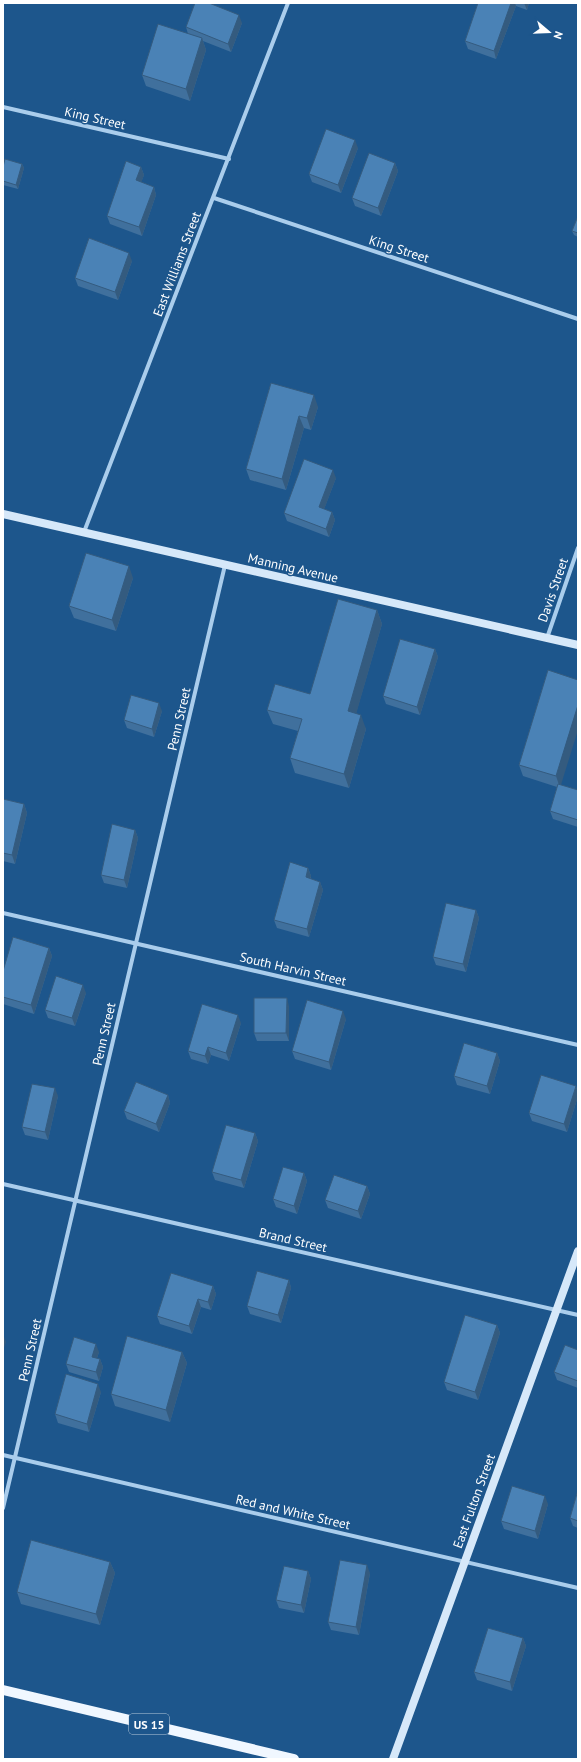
<svg xmlns="http://www.w3.org/2000/svg" width="581" height="1762" font-family="'PT Sans',sans-serif">
<style>
.lines{fill:none;stroke-linecap:round;stroke-linejoin:round}
.street{stroke:#aacdec;stroke-width:4}
.secondary{stroke:#d6e8f9;stroke-width:8}
.primary{stroke:#f0f7ff;stroke-width:10}
.wall{fill:#40709d}
.shaded-wall{fill:#345b7f}
.building{fill:#4a82b6;stroke:#345b7f}
.labels{text-anchor:middle;dominant-baseline:central;stroke-width:3;stroke-linejoin:round;paint-order:stroke}
.shield{fill:#1d568c;stroke:#bbccdc;stroke-width:1}
.shield-label{font-size:12px;font-weight:bold;fill:#fff}
.street-label{font-size:13px;fill:#fff;stroke:#1d568c}
</style>
<rect width="100%" height="100%" fill="#1d568c"/>
<g class="lines">
<g class="street">
<path d="M3,107l226,52"/>
<path d="M214,198l364,121"/>
<path d="M84,532l204,-529"/>
<path d="M547,638l31,-90"/>
<path d="M3,913l575,132"/>
<path d="M3,1184l575,131"/>
<path d="M3,1455l575,133"/>
<path d="M3,1508l222,-943"/>
</g>
<g class="secondary">
<path d="M3,514l575,131"/>
<path d="M393,1759l185,-508"/>
</g>
<path class="primary" d="M3,1690l291,69"/>
</g>
<g class="wall">
<path d="M478,3h51l-2,7 -11,-4 -20,53 -28,-10 -3,-8z"/>
<path d="M242,23l-11,29 -28,-11 3,9 -16,51 -44,-15 -4,-11 46,-41 -2,-7z"/>
<path d="M358,148l-17,45 -29,-11 -3,-8z"/>
<path d="M395,163l3,8 -17,45 -26,-10 -3,-8z"/>
<path d="M22,164l2,4 -6,21 -15,-4v-18z"/>
<path d="M141,167l3,8 -3,7 13,5 2,8 -14,41 -32,-12 -3,-8z"/>
<path d="M578,216v21l-4,-2 -2,-4z"/>
<path d="M132,261l-14,39 -40,-14 -3,-8z"/>
<path d="M271,383l47,24 -7,23 -7,-2 -18,62 -36,-10 -4,-11z"/>
<path d="M336,478l-12,31 8,3 3,8 -6,17 -42,-16 -3,-8z"/>
<path d="M133,578l-17,53 -42,-13 -5,-12z"/>
<path d="M377,610l5,14 -26,89 10,16 -17,59 -54,-15 -5,-15 8,-27 -25,-7 -6,-14 43,-16z"/>
<path d="M435,649l3,8 -18,58 -34,-11 -3,-8z"/>
<path d="M548,670l13,115 17,5v37l-25,-8 -3,-8 7,-24 -34,-11 -4,-11z"/>
<path d="M162,711l-8,26 -27,-9 -3,-8z"/>
<path d="M3,799l21,5 3,9 -12,51 -12,-3z"/>
<path d="M135,830l3,8 -11,50 -23,-5 -3,-8z"/>
<path d="M308,868l3,8v3l9,3 3,8 -14,47 -32,-9 -3,-8z"/>
<path d="M476,910l3,8 -13,54 -30,-7 -3,-8z"/>
<path d="M49,948l3,8 -18,58 -31,-10v-33z"/>
<path d="M86,993l-11,33 -27,-8 -3,-8z"/>
<path d="M289,1006v35h-32l-3,-8z"/>
<path d="M346,1019l-15,51 -36,-11 -3,-8z"/>
<path d="M241,1023l-12,38 -18,-6 -3,9 -17,-5 -3,-8z"/>
<path d="M497,1053l3,8 -10,33 -33,-9 -3,-9z"/>
<path d="M576,1086l2,7v3l-11,36 -35,-11 -3,-8z"/>
<path d="M168,1095l2,8 -11,29 -32,-13 -3,-8z"/>
<path d="M58,1096l-10,44 -23,-5 -3,-8z"/>
<path d="M255,1133l3,8 -14,47 -29,-8 -3,-8z"/>
<path d="M304,1173l3,8 -10,33 -21,-7 -3,-8z"/>
<path d="M367,1186l3,8 -9,25 -33,-11 -3,-8z"/>
<path d="M289,1280l2,8 -10,35 -31,-9 -3,-8z"/>
<path d="M213,1286l3,8 -5,16 -10,-3 -9,27 -32,-10 -3,-8z"/>
<path d="M497,1325l3,8 -22,67 -31,-10 -3,-8z"/>
<path d="M578,1350v38l-21,-8 -3,-8z"/>
<path d="M99,1352l-2,6 3,1 3,8 -4,14 -30,-9 -3,-8z"/>
<path d="M182,1352l5,11 -17,59 -55,-16 -4,-12z"/>
<path d="M101,1392l-12,40 -31,-9 -3,-9z"/>
<path d="M578,1490v38l-5,-2 -3,-8z"/>
<path d="M548,1504l-10,35 -34,-10 -3,-8z"/>
<path d="M110,1562l5,11 -15,52 -79,-21 -4,-12z"/>
<path d="M308,1571l3,8 -7,34 -25,-5 -3,-8z"/>
<path d="M370,1573l-11,62 -28,-5 -3,-8z"/>
<path d="M523,1638l3,8 -14,45 -35,-11 -3,-8z"/>
</g>
<g class="shaded-wall">
<path d="M511,3h4l1,3 -20,53 -2,-8z"/>
<path d="M524,3h5l-2,7z"/>
<path d="M239,15l3,8 -11,29 -3,-8z"/>
<path d="M202,38l4,12 -16,51 -4,-12z"/>
<path d="M355,140l3,8 -17,45 -3,-8z"/>
<path d="M395,163l3,8 -17,45 -3,-8z"/>
<path d="M22,164l2,4 -6,21 -2,-4z"/>
<path d="M141,167l3,8 -5,14 -3,-9z"/>
<path d="M154,187l2,8 -14,41 -3,-9z"/>
<path d="M129,253l3,8 -14,39 -3,-8z"/>
<path d="M314,395l4,12 -7,23 -4,-12z"/>
<path d="M299,416l5,12 -18,62 -4,-11z"/>
<path d="M333,470l3,8 -14,37 -3,-8z"/>
<path d="M332,512l3,8 -6,17 -3,-8z"/>
<path d="M129,566l4,12 -17,53 -4,-11z"/>
<path d="M377,610l5,14 -29,101 -5,-14z"/>
<path d="M435,649l3,8 -18,58 -3,-8z"/>
<path d="M159,703l3,8 -8,26 -2,-8z"/>
<path d="M578,705v25l-18,58 -4,-12z"/>
<path d="M361,715l5,14 -17,59 -5,-14z"/>
<path d="M24,804l3,9 -12,51 -3,-9z"/>
<path d="M135,830l3,8 -11,50 -3,-8z"/>
<path d="M308,868l3,8 -2,9 -3,-8z"/>
<path d="M320,882l3,8 -14,47 -2,-8z"/>
<path d="M476,910l3,8 -13,54 -3,-8z"/>
<path d="M49,948l3,8 -18,58 -3,-9z"/>
<path d="M83,985l3,8 -11,33 -3,-8z"/>
<path d="M287,998l2,8v35l-3,-8z"/>
<path d="M343,1011l3,8 -15,51 -2,-8z"/>
<path d="M238,1015l3,8 -12,38 -3,-8z"/>
<path d="M208,1047l3,8 -3,9 -3,-8z"/>
<path d="M497,1053l3,8 -10,33 -3,-8z"/>
<path d="M576,1086l2,7v3l-11,36 -3,-8z"/>
<path d="M55,1088l3,8 -10,44 -3,-8z"/>
<path d="M168,1095l2,8 -11,29 -3,-8z"/>
<path d="M255,1133l3,8 -14,47 -3,-8z"/>
<path d="M304,1173l3,8 -10,33 -3,-8z"/>
<path d="M367,1186l3,8 -9,25 -3,-8z"/>
<path d="M289,1280l2,8 -10,35 -3,-8z"/>
<path d="M213,1286l3,8 -5,16 -3,-8z"/>
<path d="M198,1299l3,8 -9,27 -3,-8z"/>
<path d="M497,1325l3,8 -22,67 -3,-8z"/>
<path d="M3,1334l3,8 -3,9z"/>
<path d="M96,1344l3,8 -4,13 -3,-8z"/>
<path d="M182,1352l5,11 -17,59 -4,-12z"/>
<path d="M100,1359l3,8 -4,14 -3,-9z"/>
<path d="M98,1384l3,8 -12,40 -2,-8z"/>
<path d="M545,1496l3,8 -10,35 -3,-8z"/>
<path d="M110,1562l5,11 -15,52 -4,-11z"/>
<path d="M367,1565l3,8 -11,62 -3,-8z"/>
<path d="M308,1571l3,8 -7,34 -3,-8z"/>
<path d="M523,1638l3,8 -14,45 -2,-9z"/>
</g>
<g class="building">
<path d="M195,3h14l30,12 -11,29 -42,-17z"/>
<path d="M478,3h33l-17,48 -29,-10z"/>
<path d="M158,24l44,14 -16,51 -44,-14z"/>
<path d="M326,129l29,11 -17,45 -29,-11z"/>
<path d="M369,153l26,10 -17,45 -26,-10z"/>
<path d="M5,159l17,5 -6,21 -13,-4v-14z"/>
<path d="M126,161l15,6 -5,13 18,7 -15,40 -32,-11z"/>
<path d="M578,216v17l-6,-2z"/>
<path d="M89,238l40,15 -14,39 -40,-14z"/>
<path d="M271,383l43,12 -7,23 -8,-2 -17,63 -36,-10z"/>
<path d="M304,459l29,11 -14,37 13,5 -6,17 -42,-16z"/>
<path d="M86,553l43,13 -17,54 -43,-14z"/>
<path d="M338,599l39,11 -29,101 13,4 -17,59 -54,-16 12,-39 -35,-9 8,-26 35,10z"/>
<path d="M400,639l35,10 -18,58 -34,-11z"/>
<path d="M548,670l30,10v25l-22,71 -37,-11z"/>
<path d="M131,695l28,8 -7,26 -28,-9z"/>
<path d="M558,784l20,6v30l-28,-9z"/>
<path d="M3,799l21,5 -12,51 -9,-2z"/>
<path d="M112,824l23,6 -11,50 -23,-5z"/>
<path d="M290,862l18,6 -2,9 14,5 -13,47 -33,-9z"/>
<path d="M446,903l30,7 -13,54 -30,-7z"/>
<path d="M13,937l36,11 -18,57 -28,-8v-26z"/>
<path d="M56,976l27,9 -11,33 -27,-8z"/>
<path d="M254,998h33l-1,35h-32z"/>
<path d="M307,1000l36,11 -14,51 -37,-11z"/>
<path d="M202,1004l36,11 -12,38 -18,-6 -3,9 -17,-5z"/>
<path d="M464,1043l33,10 -10,33 -33,-10z"/>
<path d="M541,1075l35,11 -12,38 -35,-11z"/>
<path d="M136,1082l32,13 -12,29 -32,-13z"/>
<path d="M32,1084l23,4 -10,44 -23,-5z"/>
<path d="M226,1125l29,8 -14,47 -29,-8z"/>
<path d="M283,1167l21,6 -10,33 -21,-7z"/>
<path d="M334,1175l33,11 -9,25 -33,-11z"/>
<path d="M257,1271l32,9 -11,35 -31,-9z"/>
<path d="M171,1273l42,13 -5,16 -10,-3 -9,27 -32,-10z"/>
<path d="M465,1315l32,10 -22,67 -31,-10z"/>
<path d="M127,1336l55,16 -16,58 -55,-16z"/>
<path d="M74,1337l22,7 -4,13 8,2 -4,13 -30,-8z"/>
<path d="M565,1345l13,5v31l-24,-9z"/>
<path d="M66,1374l32,10 -11,40 -32,-10z"/>
<path d="M512,1486l33,10 -10,35 -34,-10z"/>
<path d="M578,1490v31l-8,-3z"/>
<path d="M31,1540l79,22 -14,52 -79,-22z"/>
<path d="M340,1560l27,5 -11,62 -28,-5z"/>
<path d="M284,1566l24,5 -7,34 -25,-5z"/>
<path d="M488,1628l35,10 -13,44 -36,-10z"/>
</g>
<g class="labels">
<rect class="shield" x="129" y="1714" width="40" height="20" rx="3"/>
<g class="shield-label">
<text x="149" y="1724">US 15</text>
</g>
<g class="street-label">
<text transform="translate(95 118) rotate(13)">King Street</text>
<text transform="translate(399 249) rotate(18)">King Street</text>
<text transform="translate(177 264) rotate(-69)">East Williams Street</text>
<text transform="translate(293 568) rotate(13)">Manning Avenue</text>
<text transform="translate(553 590) rotate(-71)">Davis Street</text>
<text transform="translate(179 719) rotate(-77)">Penn Street</text>
<text transform="translate(293 969) rotate(13)">South Harvin Street</text>
<text transform="translate(104 1034) rotate(-77)">Penn Street</text>
<text transform="translate(293 1240) rotate(13)">Brand Street</text>
<text transform="translate(30 1350) rotate(-77)">Penn Street</text>
<text transform="translate(474 1501) rotate(-70)">East Fulton Street</text>
<text transform="translate(293 1512) rotate(13)">Red and White Street</text>
</g>
</g>
<rect width="581" height="1762" fill="none" stroke="#ffffff" stroke-width="8"/>
<g transform="translate(549 32) rotate(109)" stroke="#1d568c" stroke-width="3" paint-order="stroke">
<path d="M0-3L7 15L0 10L-7 15Z" fill="#ffffff"/>
<text y="-6" font-size="11" font-weight="bold" text-anchor="middle" fill="#ffffff">N</text>
</g>
</svg>
